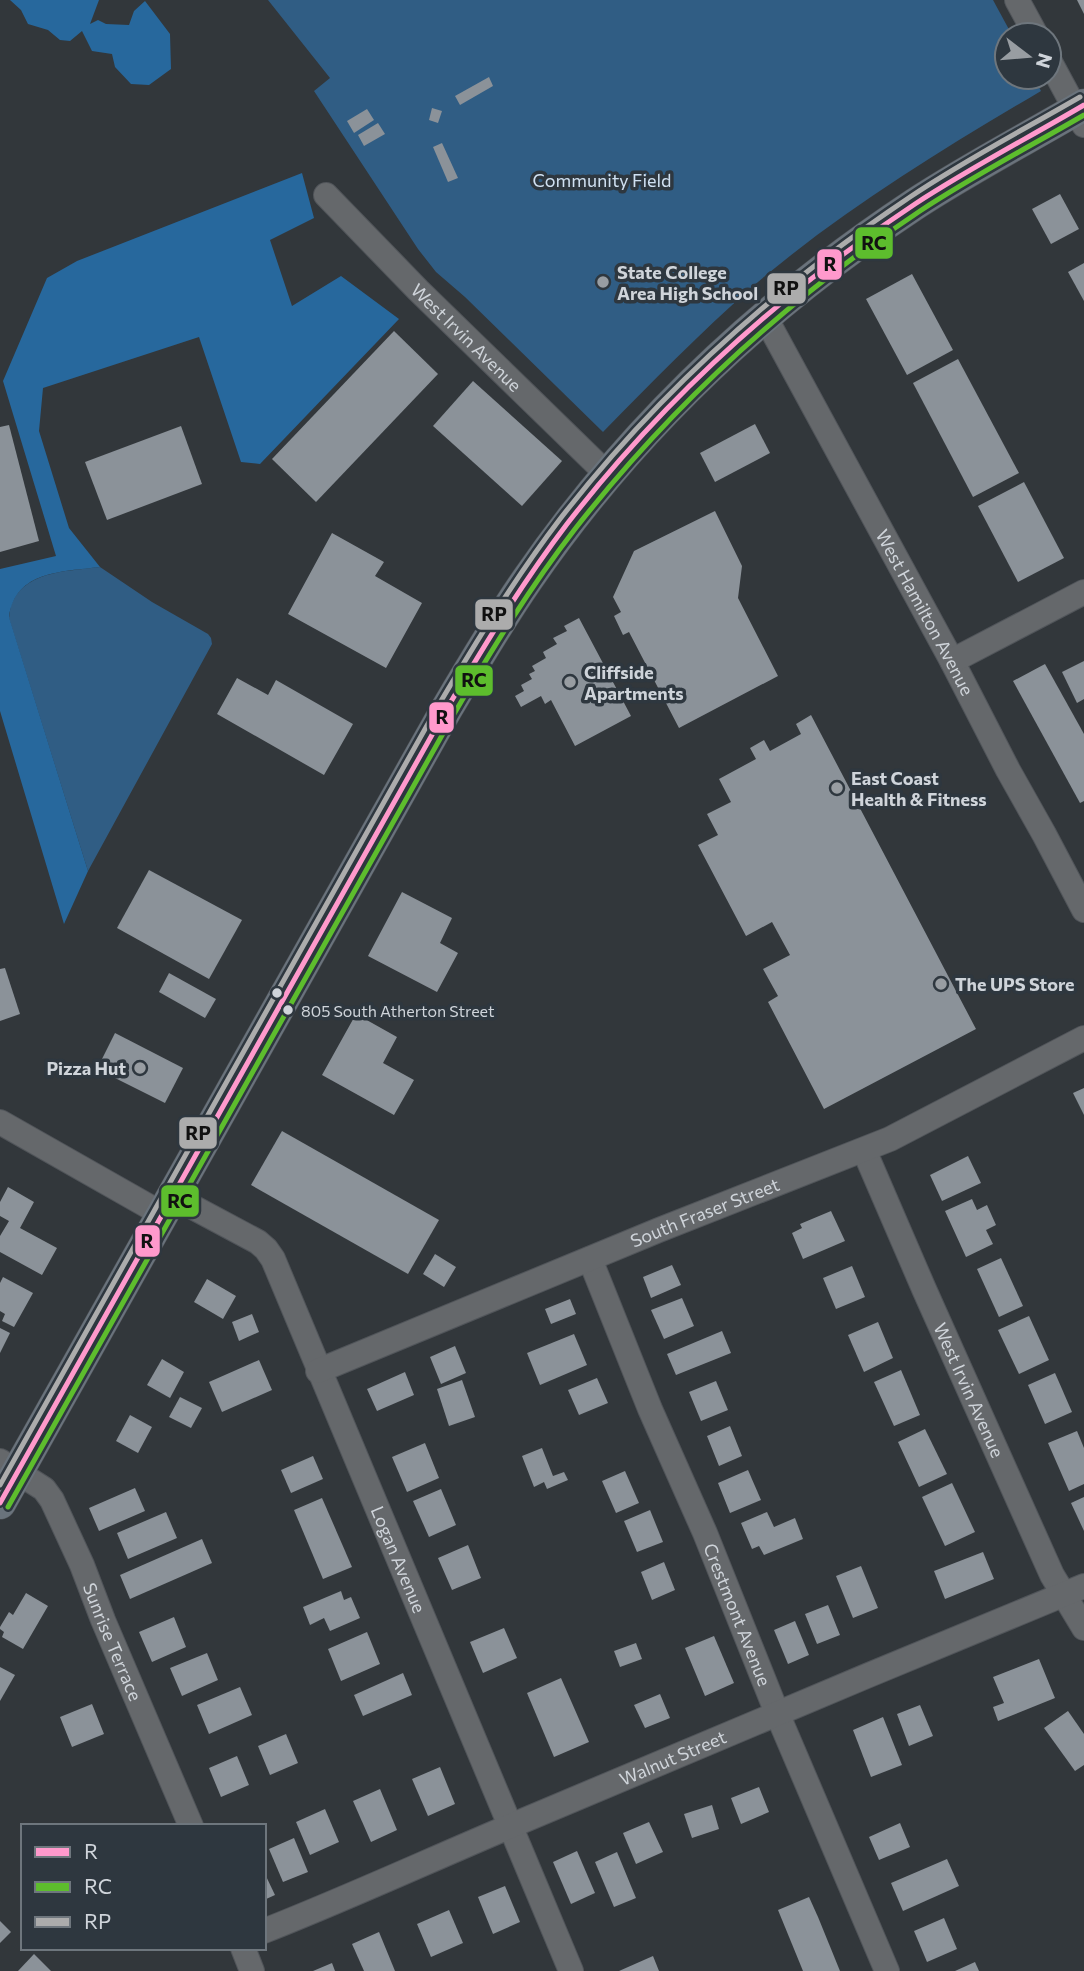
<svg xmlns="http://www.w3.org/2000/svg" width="1084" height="1971" font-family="Commissioner,sans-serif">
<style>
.green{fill:#305d84}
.forest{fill:#27689d}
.building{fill:#8b9299}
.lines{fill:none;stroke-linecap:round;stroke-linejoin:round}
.minor-casing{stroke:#51555a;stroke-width:26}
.major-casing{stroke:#51555a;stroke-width:33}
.minor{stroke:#65686b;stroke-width:24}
.major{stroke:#6a737c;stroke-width:32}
.bus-1-casing{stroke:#2e373f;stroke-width:10}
.bus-2-casing{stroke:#2e373f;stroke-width:10}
.bus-3-casing{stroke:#2e373f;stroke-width:10}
.bus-1{stroke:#f9c;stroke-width:5}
.bus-2{stroke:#5dbd2d;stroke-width:5}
.bus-3{stroke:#acacac;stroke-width:5}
.poi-dot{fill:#989da2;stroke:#2e373f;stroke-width:2.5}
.bus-dot{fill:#cfd4da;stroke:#2e373f;stroke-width:2.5}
.labels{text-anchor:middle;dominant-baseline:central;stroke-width:7;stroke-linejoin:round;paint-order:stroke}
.bus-label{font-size:16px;fill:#cfd4da;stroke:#2e373f;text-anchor:start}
.park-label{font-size:18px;fill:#d0e1f2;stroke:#2e373f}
.poi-label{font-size:18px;font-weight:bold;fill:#cfd4da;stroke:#2e373f;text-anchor:start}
.street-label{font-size:18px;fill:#cfd4da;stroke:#2e373f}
.line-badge{stroke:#2e373f;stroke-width:2.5}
.pale-badge-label{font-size:19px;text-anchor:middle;font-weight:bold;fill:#111}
</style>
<rect width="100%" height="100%" fill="#32373b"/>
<g class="green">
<path d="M268,0h725l19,35h-5v42h27l7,14c-100,59 -200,120 -289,196 -52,46 -100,95 -149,145l-138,-135 -29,-25 -18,-23 -104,-158 16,-13z"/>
<path d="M100,567l52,35 56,32 3,4 1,6 -124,227 -79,-253c1,-6 1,-12 4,-17 15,-31 58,-30 87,-34z"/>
</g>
<g class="forest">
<path d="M10,0h89l-9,24 8,-4 8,4 23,1 5,-14 11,-10 25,33 1,35 -22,16 -18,-1 -16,-17 -3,-13 -20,-3 -10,-20 -12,10 -10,-1 -12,-10 -20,-6 -7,-14z"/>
<path d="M302,173l12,45 -44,22 22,66 49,-30 58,43 -139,145 -19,-2 -42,-125 -156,51 -4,43 30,97 31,39c-38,5 -84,3 -91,50l79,254 -24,53 -64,-213v-142l56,-13 -53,-175 44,-103 30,-17z"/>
</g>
<g class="building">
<path d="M1077,0h7v14z"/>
<path d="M489,77l4,9 -33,19 -5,-9z"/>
<path d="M432,108l10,3 -4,12 -9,-3z"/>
<path d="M367,109l7,11 -20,13 -7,-12z"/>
<path d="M378,123l7,11 -21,12 -6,-11z"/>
<path d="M442,143l16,35 -10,4 -15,-35z"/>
<path d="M1060,194l19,35 -28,15 -19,-35z"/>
<path d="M1084,263v38l-16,-29z"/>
<path d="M912,274l41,76 -46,25 -41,-76z"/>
<path d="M394,331l44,43 -122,128 -44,-43z"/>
<path d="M958,359l61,114 -46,24 -60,-114z"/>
<path d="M473,381l89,80 -40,45 -89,-80z"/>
<path d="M755,424l15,29 -55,29 -15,-29z"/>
<path d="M9,425l30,116 -39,11v-125z"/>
<path d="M181,426l21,58 -95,36 -22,-58z"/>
<path d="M1024,482l40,76 -46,24 -40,-76z"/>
<path d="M715,511l27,55 -4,32 40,78 -99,52 -50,-96 -6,3 -9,-19 7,-4 -8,-15 21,-46z"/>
<path d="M332,533l52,29 -9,14 47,27 -36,65 -98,-54z"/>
<path d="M579,618l52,98 -56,30 -24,-46 -6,4 -4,-8 -20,11 -6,-11 9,-5 -3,-6 11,-6 -3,-5 6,-3 -3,-5 14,-8 -3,-6 14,-8 -4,-6 14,-7 -3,-5z"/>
<path d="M1084,661v38l-7,4 -15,-31z"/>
<path d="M1045,664l39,70v67l-4,2 -67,-122z"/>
<path d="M237,678l31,17 8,-15 77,44 -29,51 -107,-61z"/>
<path d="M811,715l165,314 -152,80 -56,-107 10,-6 -15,-27 27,-14 -18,-33 -26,14 -48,-91 20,-10 -11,-21 24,-12 -12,-23 37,-20 -6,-11 14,-8 6,11 31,-17 -5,-10z"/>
<path d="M149,870l93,50 -33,59 -92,-51z"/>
<path d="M402,892l50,26 -12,25 18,10 -21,39 -69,-36z"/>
<path d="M5,968l15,46 -20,7v-52z"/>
<path d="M169,973l47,26 -11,19 -46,-26z"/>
<path d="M356,1014l41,23 -14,26 31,17 -20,35 -72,-40z"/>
<path d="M115,1033l68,35 -18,35 -68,-34z"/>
<path d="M1084,1088v27l-11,-22z"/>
<path d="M282,1131l157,89 -31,54 -157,-89z"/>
<path d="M968,1156l13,27 -39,18 -12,-26z"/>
<path d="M8,1187l26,15 -14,26 37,20 -15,27 -42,-23v-16l9,-15 -9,-5v-14z"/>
<path d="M972,1199l5,11 10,-5 9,20 -10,5 7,14 -27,13 -21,-46z"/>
<path d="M831,1211l14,30 -42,18 -11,-26 10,-5 -2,-4z"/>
<path d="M435,1254l21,13 -12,20 -21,-13z"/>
<path d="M1001,1258l22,48 -24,11 -22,-48z"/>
<path d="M672,1265l9,20 -30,13 -8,-21z"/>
<path d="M852,1266l13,31 -29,12 -13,-31z"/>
<path d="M3,1277l30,16 -19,34 -12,-6 3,-7 -5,-3v-28z"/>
<path d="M207,1279l29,17 -13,23 -29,-17z"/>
<path d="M682,1298l12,28 -30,13 -13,-29z"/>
<path d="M570,1299l6,15 -25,10 -6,-15z"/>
<path d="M252,1314l7,18 -20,9 -7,-19z"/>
<path d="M1029,1316l20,44 -30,14 -21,-44z"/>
<path d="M878,1322l15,36 -29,14 -16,-37z"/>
<path d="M0,1328l10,5 -10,20z"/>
<path d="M722,1331l9,22 -55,22 -9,-21z"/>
<path d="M574,1334l13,31 -47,20 -13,-32z"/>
<path d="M455,1346l11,27 -25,11 -11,-27z"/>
<path d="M162,1359l22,13 -14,26 -23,-13z"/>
<path d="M259,1360l13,30 -50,22 -13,-30z"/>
<path d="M901,1370l19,45 -26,11 -20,-44z"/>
<path d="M405,1372l9,23 -37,16 -10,-22z"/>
<path d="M1055,1373l17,39 -27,12 -17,-39z"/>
<path d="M597,1378l11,25 -29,12 -11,-25z"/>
<path d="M462,1380l13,37 -26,9 -12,-37z"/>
<path d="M716,1381l12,29 -27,11 -12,-29z"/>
<path d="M180,1397l22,11 -11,20 -22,-11z"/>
<path d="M130,1415l22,12 -14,26 -22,-12z"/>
<path d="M730,1426l12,30 -23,10 -12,-30z"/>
<path d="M925,1429l22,45 -28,13 -21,-45z"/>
<path d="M1077,1431l7,17v36l-15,7 -21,-48z"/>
<path d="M425,1443l14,35 -32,14 -15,-35z"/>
<path d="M542,1448l11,28 11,-4 4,8 -21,9 -3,-7 -10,5 -12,-31z"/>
<path d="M313,1456l10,23 -32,14 -10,-23z"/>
<path d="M748,1470l13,30 -31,13 -12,-30z"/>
<path d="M625,1471l14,32 -23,10 -14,-32z"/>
<path d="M952,1483l23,49 -30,14 -23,-49z"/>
<path d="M135,1488l10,23 -46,20 -10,-23z"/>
<path d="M441,1489l15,36 -27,12 -16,-36z"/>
<path d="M1084,1497v34l-13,-28z"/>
<path d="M322,1498l30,69 -29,12 -29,-69z"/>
<path d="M650,1510l13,32 -26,10 -13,-31z"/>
<path d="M166,1512l11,26 -49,21 -11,-26z"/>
<path d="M767,1512l7,15 21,-9 8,21 -39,16 -5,-9 -7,3 -11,-26z"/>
<path d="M202,1539l10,24 -82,36 -10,-24z"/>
<path d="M468,1545l13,33 -29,12 -14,-32z"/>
<path d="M983,1552l11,27 -49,20 -11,-28z"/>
<path d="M664,1562l11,28 -23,10 -11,-28z"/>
<path d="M861,1566l17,42 -25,10 -17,-42z"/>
<path d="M341,1591l3,9 7,-3 9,21 -30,13 -6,-13 -14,7 -7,-18z"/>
<path d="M26,1593l22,13 -25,43 -21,-12 2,-5 -4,-3v-2l9,-15 4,3z"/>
<path d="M828,1605l12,30 -23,9 -12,-30z"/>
<path d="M174,1617l12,30 -34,15 -13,-30z"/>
<path d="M795,1621l14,34 -21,9 -14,-34z"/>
<path d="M504,1628l13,30 -34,15 -13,-31z"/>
<path d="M367,1632l13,32 -39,17 -13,-32z"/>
<path d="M714,1636l20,47 -29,13 -20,-48z"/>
<path d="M636,1643l6,16 -22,8 -6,-16z"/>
<path d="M207,1653l11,27 -36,16 -12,-28z"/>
<path d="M1039,1659l16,39 -57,23 -5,-14 11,-4 -11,-26z"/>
<path d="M0,1667l15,8 -15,26z"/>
<path d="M403,1673l9,22 -49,21 -9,-21z"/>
<path d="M561,1678l28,64 -35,15 -27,-64z"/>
<path d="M240,1687l12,28 -43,19 -12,-29z"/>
<path d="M660,1694l10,24 -25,10 -11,-23z"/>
<path d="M92,1704l12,30 -32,13 -12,-30z"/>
<path d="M920,1705l13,31 -24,10 -12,-32z"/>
<path d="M1068,1711l16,23v31l-9,6 -31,-43z"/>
<path d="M883,1717l19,48 -31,12 -18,-47z"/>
<path d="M286,1734l12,29 -28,12 -12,-29z"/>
<path d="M237,1756l12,29 -28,12 -12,-29z"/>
<path d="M440,1767l15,37 -27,12 -16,-37z"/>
<path d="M759,1787l10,25 -28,12 -10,-26z"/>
<path d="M380,1789l17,41 -26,12 -18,-41z"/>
<path d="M712,1805l7,24 -27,9 -8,-24z"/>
<path d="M325,1809l14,33 -29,13 -14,-33z"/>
<path d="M649,1822l14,30 -27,12 -13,-31z"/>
<path d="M900,1823l10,24 -31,13 -10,-23z"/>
<path d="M294,1838l14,34 -25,10 -14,-33z"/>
<path d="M577,1851l18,42 -24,11 -18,-42z"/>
<path d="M617,1852l19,46 -22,9 -19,-45z"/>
<path d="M947,1859l12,27 -56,25 -12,-28z"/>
<path d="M264,1872l11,23 -11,5z"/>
<path d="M505,1886l15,36 -27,12 -15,-37z"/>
<path d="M809,1897l9,20 22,54h-37l-25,-61z"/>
<path d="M449,1910l14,33 -32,14 -14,-33z"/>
<path d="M944,1918l13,31 -30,13 -13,-31z"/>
<path d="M0,1921l11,11 -11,11z"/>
<path d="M379,1932l16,39h-31l-12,-27z"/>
<path d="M34,1954l17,17h-33z"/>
<path d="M653,1956l6,15h-40z"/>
<path d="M975,1962l4,9h-24z"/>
<path d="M332,1963l3,8h-22z"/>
</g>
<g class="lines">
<defs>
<g id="minor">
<path d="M1017,0l19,35"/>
<path d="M1049,60l35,65"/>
<path id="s1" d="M326,195l92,95 190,185"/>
<path id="s2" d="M765,317l187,344 56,109 36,64 40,76"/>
<path d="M952,661l132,-69"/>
<path d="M0,1122l162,92"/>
<path id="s3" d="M864,1150l60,139 128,286 32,53"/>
<path id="s4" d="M172,1196l86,46 8,7 7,10 298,712"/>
<path id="s5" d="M590,1259l60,150 55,124 72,180 110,258"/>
<path id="s6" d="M318,1371l341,-141 231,-91 194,-101"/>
<path id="s7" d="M0,1461l44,28 8,11 30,65 21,55 88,206"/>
<path id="s8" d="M264,1931c84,-33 166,-71 249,-106 190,-80 380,-161 571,-239"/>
<path d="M243,1948l9,23"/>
</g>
<path id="major" d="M0,1503l446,-793c26,-44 52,-88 81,-130 103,-150 237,-276 388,-376 55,-36 113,-66 169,-99"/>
</defs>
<use href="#minor" class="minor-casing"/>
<use href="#major" class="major-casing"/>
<use href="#minor" class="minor"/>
<use href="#major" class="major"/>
<defs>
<path id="bus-1" d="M0,1503l446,-793c38,-64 76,-127 121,-186 97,-125 216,-233 348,-320 55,-36 113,-66 169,-99"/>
<path id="bus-2" d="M8,1507l446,-793c37,-63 76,-127 121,-185 97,-124 214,-231 345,-318 53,-35 109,-64 164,-96"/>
<path id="bus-3" d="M0,1485l438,-779c38,-64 77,-128 122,-187 98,-126 218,-234 350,-322 55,-37 113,-67 170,-100"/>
</defs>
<use href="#bus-1" class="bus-1-casing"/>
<use href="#bus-2" class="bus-2-casing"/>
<use href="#bus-3" class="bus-3-casing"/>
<use href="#bus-1" class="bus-1"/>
<use href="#bus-2" class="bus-2"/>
<use href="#bus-3" class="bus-3"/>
</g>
<g class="poi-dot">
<circle cx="603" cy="282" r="7"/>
<circle cx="570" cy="682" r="7"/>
<circle cx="837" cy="788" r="7"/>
<circle cx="941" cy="984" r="7"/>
<circle cx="140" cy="1068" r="7"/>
</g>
<g class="bus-dot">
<circle cx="277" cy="993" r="6"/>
<circle cx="288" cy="1010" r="6"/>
</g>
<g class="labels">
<g class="bus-label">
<text x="301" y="1010">805 South Atherton Street</text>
</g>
<g class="park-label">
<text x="602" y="180">Community Field</text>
</g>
<g class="poi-label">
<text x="617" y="272">State College<tspan x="617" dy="21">Area High School</tspan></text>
<text x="584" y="672">Cliffside<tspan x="584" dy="21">Apartments</tspan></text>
<text x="851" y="778">East Coast<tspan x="851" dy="21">Health &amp; Fitness</tspan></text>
<text x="955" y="984">The UPS Store</text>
<text x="126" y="1068" text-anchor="end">Pizza Hut</text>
</g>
<g class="street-label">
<text stroke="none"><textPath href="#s1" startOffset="200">West Irvin Avenue</textPath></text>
<text stroke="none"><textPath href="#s2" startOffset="336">West Hamilton Avenue</textPath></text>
<text stroke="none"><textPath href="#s6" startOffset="418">South Fraser Street</textPath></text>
<text stroke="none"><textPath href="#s3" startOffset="262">West Irvin Avenue</textPath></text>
<text stroke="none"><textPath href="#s4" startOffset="446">Logan Avenue</textPath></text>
<text stroke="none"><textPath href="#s5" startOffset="385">Crestmont Avenue</textPath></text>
<text stroke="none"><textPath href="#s7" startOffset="220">Sunrise Terrace</textPath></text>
<text stroke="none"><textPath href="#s8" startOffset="444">Walnut Street</textPath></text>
</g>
</g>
<g class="line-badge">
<rect x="854" y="226" width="40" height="34" rx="7" fill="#5dbd2d"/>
<rect x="816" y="248" width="27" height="33" rx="7" fill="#f9c"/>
<rect x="766" y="272" width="41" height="33" rx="7" fill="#acacac"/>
<rect x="474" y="598" width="40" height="33" rx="7" fill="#acacac"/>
<rect x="454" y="664" width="40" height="33" rx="7" fill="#5dbd2d"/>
<rect x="428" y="701" width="27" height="33" rx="7" fill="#f9c"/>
<rect x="178" y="1116" width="40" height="34" rx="7" fill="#acacac"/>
<rect x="160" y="1184" width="40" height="34" rx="7" fill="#5dbd2d"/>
<rect x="134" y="1224" width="27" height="34" rx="7" fill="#f9c"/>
</g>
<g class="pale-badge-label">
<text x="874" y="250">RC</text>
<text x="830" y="271">R</text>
<text x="786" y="295">RP</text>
<text x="494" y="621">RP</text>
<text x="474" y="687">RC</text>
<text x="442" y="724">R</text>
<text x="198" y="1140">RP</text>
<text x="180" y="1208">RC</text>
<text x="147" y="1248">R</text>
</g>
<rect x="21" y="1824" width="245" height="126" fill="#2e373f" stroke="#6e767d" stroke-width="2"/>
<rect x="35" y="1847" width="35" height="10" fill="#ff99cc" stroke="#6e767d" stroke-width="2"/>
<text x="84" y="1859" font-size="21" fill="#cfd4da">R</text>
<rect x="35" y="1882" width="35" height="10" fill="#5dbd2d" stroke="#6e767d" stroke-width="2"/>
<text x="84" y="1894" font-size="21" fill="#cfd4da">RC</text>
<rect x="35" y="1917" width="35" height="10" fill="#acacac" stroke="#6e767d" stroke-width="2"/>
<text x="84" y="1929" font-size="21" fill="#cfd4da">RP</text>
<g transform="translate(1028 56) rotate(106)"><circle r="33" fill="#2e373f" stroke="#6e767d" stroke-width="2"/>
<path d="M0-5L12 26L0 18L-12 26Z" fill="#989da2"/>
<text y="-10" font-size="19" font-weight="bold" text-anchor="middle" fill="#cfd4da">N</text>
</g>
</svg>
